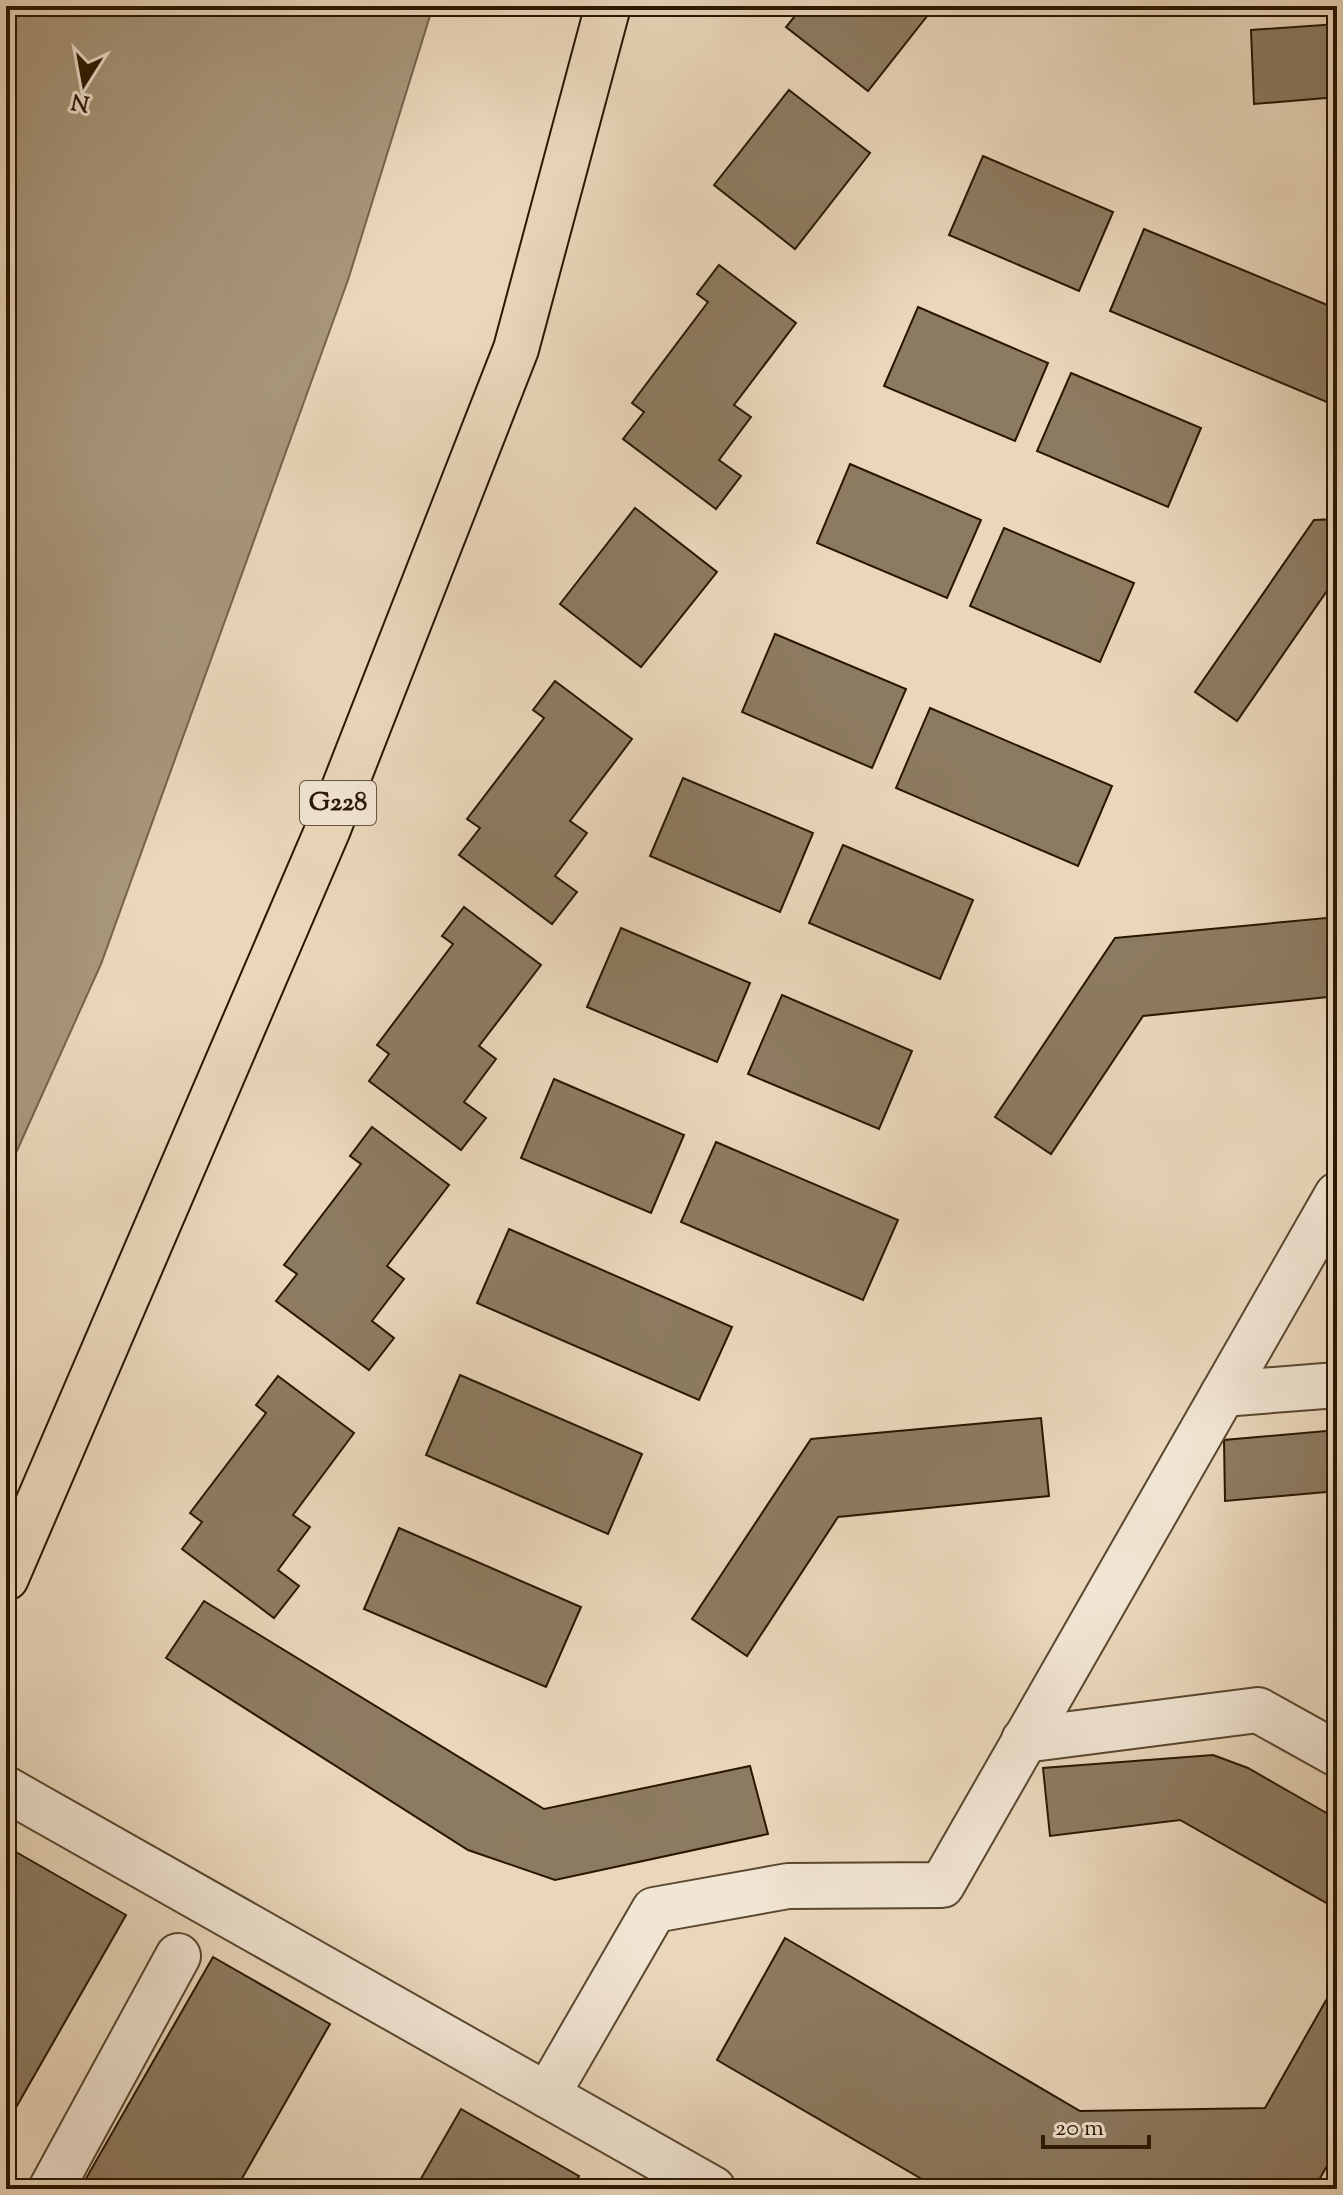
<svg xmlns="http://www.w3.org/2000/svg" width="1343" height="2195" font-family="'Sorts Mill Goudy',serif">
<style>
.water{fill:#a8967b;stroke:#75634a;stroke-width:2}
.building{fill:#8d7b61;stroke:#291700;stroke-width:2}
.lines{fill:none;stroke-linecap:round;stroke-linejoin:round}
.minor-casing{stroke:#59472f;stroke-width:48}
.highway-casing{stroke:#291700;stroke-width:48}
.minor{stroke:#f1e5d3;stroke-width:44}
.highway{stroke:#ead7bb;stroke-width:44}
.labels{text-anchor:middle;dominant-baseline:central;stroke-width:6;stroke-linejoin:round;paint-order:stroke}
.shield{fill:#f1e5d3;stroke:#65553f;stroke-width:2}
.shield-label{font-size:26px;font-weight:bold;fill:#291700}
</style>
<rect width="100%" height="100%" fill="#ead7bb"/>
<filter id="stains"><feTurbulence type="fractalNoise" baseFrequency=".0025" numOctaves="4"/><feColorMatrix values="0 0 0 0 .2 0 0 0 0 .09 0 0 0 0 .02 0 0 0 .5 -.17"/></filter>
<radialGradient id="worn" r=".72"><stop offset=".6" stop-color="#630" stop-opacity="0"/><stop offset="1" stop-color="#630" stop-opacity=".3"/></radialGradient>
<path class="water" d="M6,6h427l-85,274 -247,684 -95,211z"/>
<g class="building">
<path d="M803,6h132l-67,85 -82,-64z"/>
<path d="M1337,24v73l-83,7 -3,-74z"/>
<path d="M789,90l81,63 -75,96 -81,-64z"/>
<path d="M983,156l130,56 -34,79 -130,-56z"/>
<path d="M1144,229l193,80v88l-3,8 -224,-94z"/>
<path d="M719,265l77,58 -62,82 17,12 -32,43 22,16 -25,33 -93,-70 21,-27 -12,-9 76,-101 -11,-8z"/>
<path d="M918,307l130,56 -33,78 -131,-55z"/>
<path d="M1071,373l130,55 -33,79 -131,-56z"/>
<path d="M850,464l131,56 -34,78 -130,-55z"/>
<path d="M635,508l82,64 -76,95 -81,-63z"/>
<path d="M1337,519v68l-8,1 -92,133 -42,-29 119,-172z"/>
<path d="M1004,528l130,55 -34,79 -130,-56z"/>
<path d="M775,634l131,55 -34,79 -130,-56z"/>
<path d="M555,681l77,58 -62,82 17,12 -32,43 22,16 -25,32 -93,-69 21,-27 -13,-9 77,-101 -11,-8z"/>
<path d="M930,708l182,78 -34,80 -182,-78z"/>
<path d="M683,778l130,55 -33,79 -130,-56z"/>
<path d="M843,845l130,55 -33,79 -131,-56z"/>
<path d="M464,907l77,58 -62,81 17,13 -32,43 22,16 -25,32 -92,-69 20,-27 -12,-9 76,-101 -11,-8z"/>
<path d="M1337,917v79l-194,20 -92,138 -56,-37 120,-179z"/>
<path d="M621,928l129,55 -33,79 -130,-55z"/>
<path d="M782,995l130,56 -33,78 -131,-55z"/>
<path d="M554,1079l130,56 -33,78 -130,-55z"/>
<path d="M372,1127l77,58 -62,81 17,13 -32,42 22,17 -25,32 -93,-69 21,-27 -13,-9 77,-101 -11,-8z"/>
<path d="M716,1142l182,78 -35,80 -182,-78z"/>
<path d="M509,1229l223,98 -33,73 -222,-97z"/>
<path d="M460,1375l182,79 -34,80 -182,-79z"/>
<path d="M278,1376l76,57 -61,82 17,12 -32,43 21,16 -25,32 -92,-69 20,-27 -12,-9 76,-100 -10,-8z"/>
<path d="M1041,1418l8,78 -211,21 -91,139 -55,-37 119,-180z"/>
<path d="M1337,1430v61l-112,10 -1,-61z"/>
<path d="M399,1528l182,79 -35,80 -182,-78z"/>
<path d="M204,1601l340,208 206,-43 18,68 -213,46 -87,-30 -302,-192z"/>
<path d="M1213,1755l35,13 89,51v90l-157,-89 -130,16 -7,-68z"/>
<path d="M9,1848l117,67 -120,210v-272z"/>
<path d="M785,1938l295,173 185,-3 72,-127v167l-23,41h-375l-222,-129z"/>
<path d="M213,1957l117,67 -94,165h-156z"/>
<path d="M461,2109l118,67 -8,13h-156z"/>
</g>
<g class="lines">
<defs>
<g id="minor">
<path d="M1223,1394l114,-9"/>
<path d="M1024,1740l234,-30 79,44"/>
<path d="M6,1789l707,400"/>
<path d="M547,2095l107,-185 134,-24 154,-1 395,-690"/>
<path d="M51,2189l127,-233"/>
</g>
<path id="highway" d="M6,1578l322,-749 188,-480 92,-343"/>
</defs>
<use href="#minor" class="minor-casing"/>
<use href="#highway" class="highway-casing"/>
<use href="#minor" class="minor"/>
<use href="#highway" class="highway"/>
</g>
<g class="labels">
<rect class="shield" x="300" y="781" width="76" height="44" rx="6"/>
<g class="shield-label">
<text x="338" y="803">G228</text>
</g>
</g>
<rect width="1343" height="2195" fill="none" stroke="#ead7bb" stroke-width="32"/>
<rect x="8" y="8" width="1327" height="2179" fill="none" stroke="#291700" stroke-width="4"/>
<rect x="16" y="16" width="1311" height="2163" fill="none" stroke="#291700" stroke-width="2"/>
<g transform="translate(84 84) rotate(191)" stroke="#f1e5d3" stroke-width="6" paint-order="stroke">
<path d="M0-6L14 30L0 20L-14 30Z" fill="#291700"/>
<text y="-12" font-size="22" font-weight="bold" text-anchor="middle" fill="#291700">N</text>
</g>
<path d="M1043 2135v12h106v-12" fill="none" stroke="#291700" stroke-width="4"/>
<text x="1055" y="2135" font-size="24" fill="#291700" stroke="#f1e5d3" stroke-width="6" paint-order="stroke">20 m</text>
<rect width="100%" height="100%" filter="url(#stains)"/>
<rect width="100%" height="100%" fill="url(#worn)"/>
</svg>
